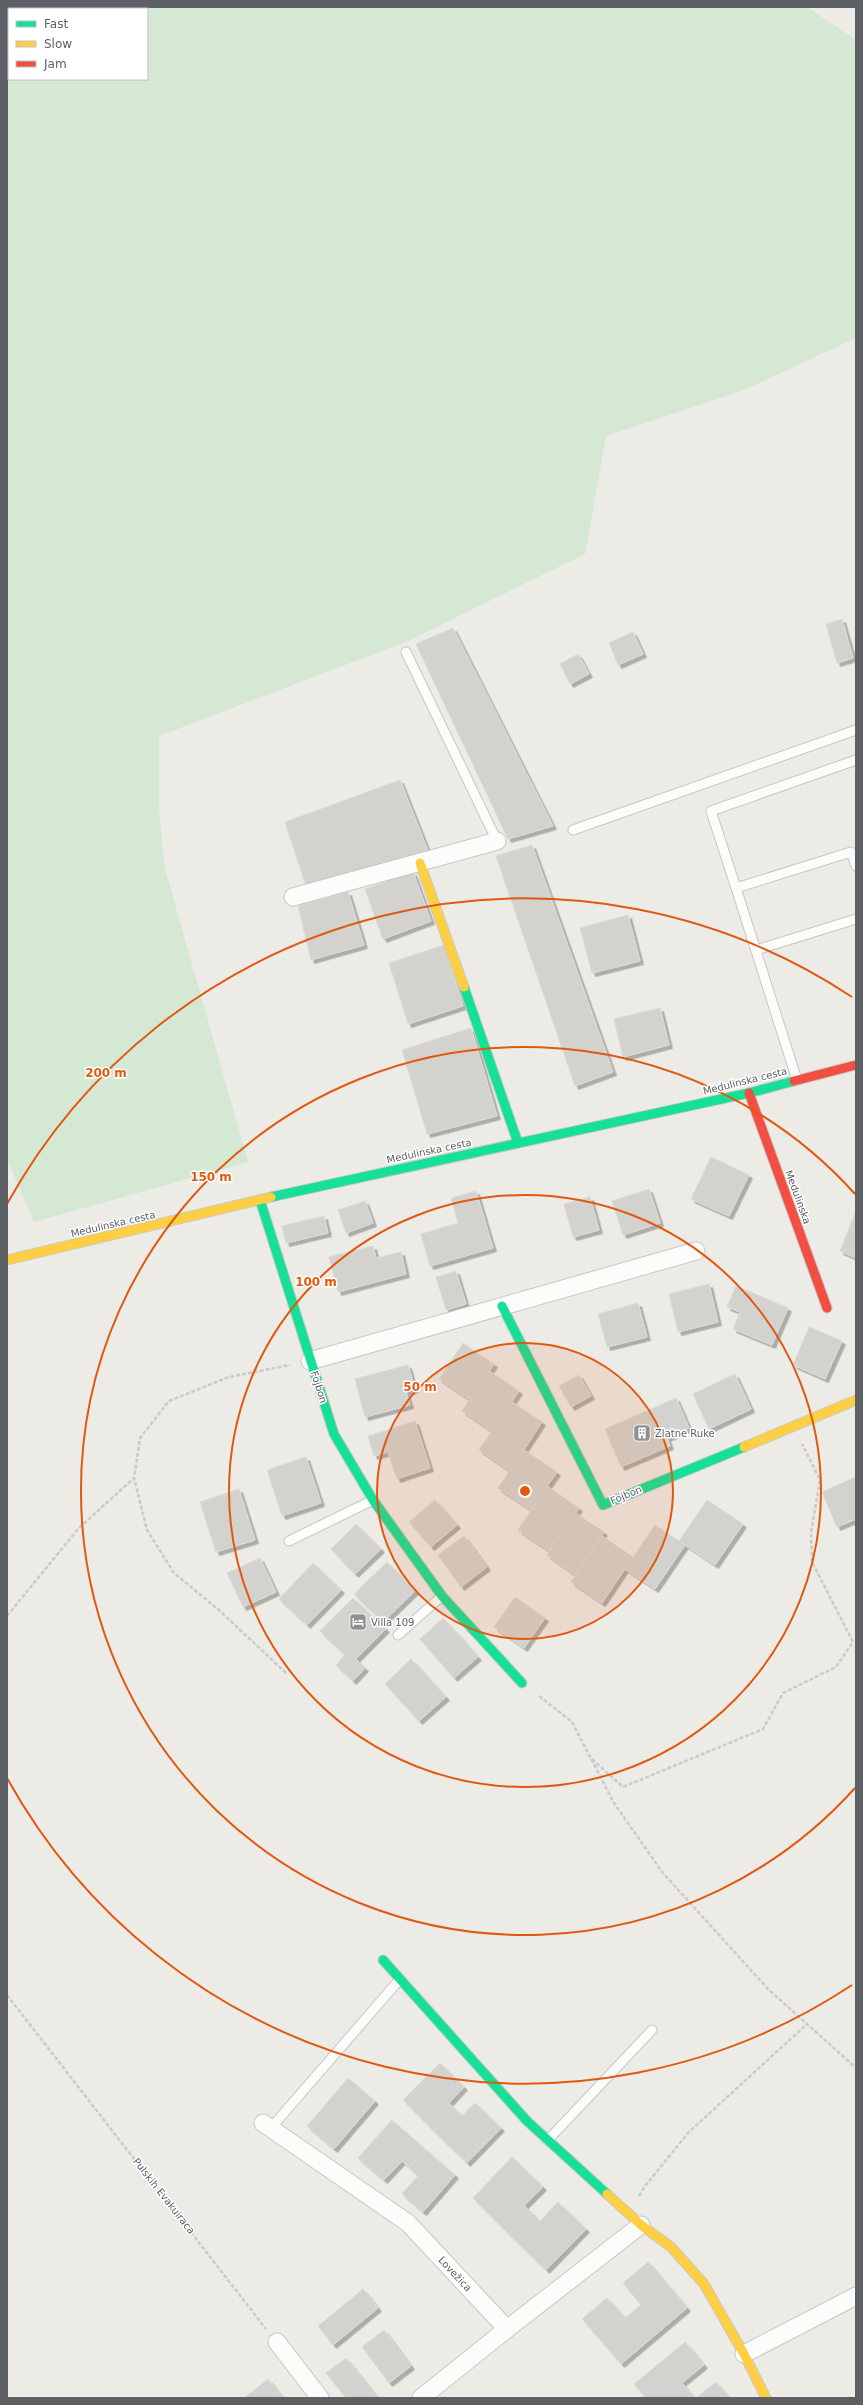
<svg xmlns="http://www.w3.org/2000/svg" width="863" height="2405" font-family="'DejaVu Sans',sans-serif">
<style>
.green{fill:#d4e8d3;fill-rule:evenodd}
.building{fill:#d3d2cf;stroke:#dbdad6;filter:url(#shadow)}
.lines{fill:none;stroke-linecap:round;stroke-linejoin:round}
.lane-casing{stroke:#c7c7c7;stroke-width:11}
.street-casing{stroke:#c7c7c7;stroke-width:19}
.fast-casing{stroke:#c8c9c8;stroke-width:11}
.slow-casing{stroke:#c8c9c8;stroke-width:11}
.jam-casing{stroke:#c8c9c8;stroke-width:11}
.path{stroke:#c9cccb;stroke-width:2.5;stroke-dasharray:4 2;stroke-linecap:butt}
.lane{stroke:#fcfcfb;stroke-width:9}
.street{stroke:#fcfcfb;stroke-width:17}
.fast{stroke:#16e098;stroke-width:9}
.slow{stroke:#ffcf43;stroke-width:9}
.jam{stroke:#f24e42;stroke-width:9}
.ring{fill:none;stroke:#e15910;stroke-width:2}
.labels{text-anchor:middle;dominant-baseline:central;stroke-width:3;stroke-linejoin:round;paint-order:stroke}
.street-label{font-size:10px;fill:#5c5f64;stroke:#fff}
.poi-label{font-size:10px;fill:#5c5f64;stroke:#fff;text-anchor:start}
.centre{fill:#e15910;stroke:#fff;stroke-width:2}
.ring-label{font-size:12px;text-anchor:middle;font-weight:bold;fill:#e15910;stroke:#fff;stroke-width:3;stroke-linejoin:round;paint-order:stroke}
</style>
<defs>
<filter id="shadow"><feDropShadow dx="3.5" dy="3.5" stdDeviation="0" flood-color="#0004"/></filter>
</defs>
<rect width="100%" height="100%" fill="#ecebe6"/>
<path class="green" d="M7,7h800l49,33v298l-112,52 -138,46 -21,118 -177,87 -249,95v76l6,57 83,293 -214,60 -27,-63zM9,9h138v70h-138z"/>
<g class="building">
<path d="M842,619l11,39 -16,5 -11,-39z"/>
<path d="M453,628l100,198 -45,13 -92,-195z"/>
<path d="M633,632l10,22 -25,11 -9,-22z"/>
<path d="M578,654l11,20 -19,10 -10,-20z"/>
<path d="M400,780l28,71 -122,35 -21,-64z"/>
<path d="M532,845l81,227 -38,14 -79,-230z"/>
<path d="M413,872l18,49 -48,18 -18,-50z"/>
<path d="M348,892l16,53 -53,15 -13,-54z"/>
<path d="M628,915l12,46 -48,12 -12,-45z"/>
<path d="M444,945l19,61 -55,18 -19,-61z"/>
<path d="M660,1008l9,37 -46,12 -9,-38z"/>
<path d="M471,1028l26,88 -70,18 -25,-84z"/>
<path d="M711,1157l38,18 -20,41 -38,-17z"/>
<path d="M649,1189l11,34 -37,12 -11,-34z"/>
<path d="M476,1191l17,57 -63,18 -9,-32 37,-11 -7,-25z"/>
<path d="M590,1197l9,33 -26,7 -9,-33z"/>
<path d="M365,1201l8,22 -27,10 -8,-23z"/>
<path d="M856,1211v47l-16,-7z"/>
<path d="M324,1216l4,17 -42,10 -4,-17z"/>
<path d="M373,1246l3,12 25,-6 5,22 -68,18 -9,-35z"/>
<path d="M456,1271l10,33 -20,6 -10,-33z"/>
<path d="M709,1284l9,38 -40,10 -9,-38z"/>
<path d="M736,1286l52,22 -16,37 -39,-16 7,-17 -13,-5z"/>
<path d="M638,1303l9,34 -40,10 -9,-33z"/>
<path d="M809,1327l33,14 -17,38 -32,-14z"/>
<path d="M463,1343l31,21 -24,36 -31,-21z"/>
<path d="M408,1365l7,24 -9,3 4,13 -45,12 -10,-38z"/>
<path d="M489,1371l30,20 -27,40 -30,-20z"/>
<path d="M735,1374l16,35 -42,20 -16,-35z"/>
<path d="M579,1375l12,21 -20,11 -12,-21z"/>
<path d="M676,1398l13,30 -22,10 3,8 -49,21 -16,-38z"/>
<path d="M512,1402l30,20 -32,49 -31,-21z"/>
<path d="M415,1421l15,47 -33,11 -9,-27 -14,4 -6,-20z"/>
<path d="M524,1450l33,22 -26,38 -33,-22z"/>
<path d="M306,1457l15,46 -39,13 -15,-46z"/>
<path d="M856,1477v42l-19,8 -15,-35z"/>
<path d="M547,1486l32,22 -30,43 -31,-21z"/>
<path d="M239,1489l16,51 -39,12 -16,-50z"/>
<path d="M435,1500l22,25 -26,22 -22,-25z"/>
<path d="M707,1500l36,24 -28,41 -36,-24z"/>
<path d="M575,1513l29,19 -29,43 -28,-20z"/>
<path d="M356,1524l25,25 -26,25 -24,-25z"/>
<path d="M655,1525l30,20 -30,44 -30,-20z"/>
<path d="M464,1536l23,31 -26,20 -23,-32z"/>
<path d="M602,1536l31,21 -31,46 -31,-21z"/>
<path d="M260,1558l16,34 -33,15 -16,-34z"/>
<path d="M387,1562l28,29 -32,31 -29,-28z"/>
<path d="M313,1563l28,27 -34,35 -28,-26z"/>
<path d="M515,1597l30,21 -21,30 -30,-21z"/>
<path d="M353,1598l33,31 -30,30 9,9 -12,13 -17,-16 9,-10 -25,-24z"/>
<path d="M443,1618l35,39 -24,21 -34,-39z"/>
<path d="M411,1659l35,38 -27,24 -34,-37z"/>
<path d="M440,2063l24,24 -15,16 6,6 -21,22 -31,-31z"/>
<path d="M348,2078l27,23 -41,48 -27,-23z"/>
<path d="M475,2103l26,25 -34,35 -33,-32 21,-22 7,7z"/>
<path d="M392,2120l33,29 -16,18 -7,-6 -18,19 -26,-22z"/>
<path d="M425,2149l30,26 -32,37 -21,-18 16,-18 -9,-9z"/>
<path d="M512,2157l31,30 -19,19 7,6 -22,22 -36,-36z"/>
<path d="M558,2202l28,27 -40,41 -37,-36 22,-22 9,9z"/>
<path d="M648,2262l39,46 -66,56 -39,-45 25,-21 18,20 16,-13 -18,-22z"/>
<path d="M363,2289l15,19 -45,37 -15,-19z"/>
<path d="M384,2330l27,36 -22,17 -27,-36z"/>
<path d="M685,2342l19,23 -22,18 12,15h-48l-12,-14z"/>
<path d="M346,2358l31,39 -1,1h-30l-20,-25z"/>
<path d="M268,2379l15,19h-39z"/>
<path d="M716,2382l13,16h-33z"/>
</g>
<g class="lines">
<defs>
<g id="lane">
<path d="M406,652l91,189"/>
<path d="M573,830l283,-100"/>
<path d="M736,888l-25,-77 145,-51"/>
<path d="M756,950l100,-31"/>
<path d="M797,1080l-61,-192 115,-36 5,14"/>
<path d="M289,1541l84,-41"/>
<path d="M398,1635l44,-39"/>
<path d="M271,2128l129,-149"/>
<path d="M548,2140l104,-110"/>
</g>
<g id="street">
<path d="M293,897l204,-56"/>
<path d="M310,1361l386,-110"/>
<path d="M263,2123l145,100 99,106 134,-104"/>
<path d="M277,2342l43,56"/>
<path d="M744,2354l112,-58"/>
<path d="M421,2398l86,-69"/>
</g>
<g id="fast">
<path d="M464,987l54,156"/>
<path d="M271,1197l478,-104 45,-12"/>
<path d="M260,1200l74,234 39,66 69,96 80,87"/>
<path d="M502,1306l101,199 141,-58"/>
<path d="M383,1960l144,161 80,73"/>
</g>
<g id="slow">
<path d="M420,863l44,124"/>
<path d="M7,1260l264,-63"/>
<path d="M744,1447l112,-47"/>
<path d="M607,2194l34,31 30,22 33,37 40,70 22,44"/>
</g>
<g id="jam">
<path d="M794,1081l62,-16"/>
<path d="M749,1093l78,215"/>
</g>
</defs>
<use href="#lane" class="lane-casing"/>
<use href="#street" class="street-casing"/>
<use href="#fast" class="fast-casing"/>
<use href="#slow" class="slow-casing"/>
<use href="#jam" class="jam-casing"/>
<g class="path">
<path d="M7,1616l71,-87 56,-51"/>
<path d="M286,1673l-66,-62 -46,-38 -27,-43 -13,-52 6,-40 29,-37 60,-24 61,-12"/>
<path d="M539,1696l33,26 42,81 48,69 106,117 88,79"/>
<path d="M592,1759l31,28 140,-58 20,-36 53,-26 17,-25 -41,-80 -1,-30 9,-52 -18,-36"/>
<path d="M7,1995l259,334"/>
<path d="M639,2196l6,-10 44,-54 118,-108"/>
</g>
<use href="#lane" class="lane"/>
<use href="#street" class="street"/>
<use href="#fast" class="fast"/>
<use href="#slow" class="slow"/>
<use href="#jam" class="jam"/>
</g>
<circle cx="525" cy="1491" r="148" fill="#e15910" fill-opacity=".12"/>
<g class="ring">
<circle cx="525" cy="1491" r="148"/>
<circle cx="525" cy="1491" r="296"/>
<path d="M855 1788A444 444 0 1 1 855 1194"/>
<path d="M852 1985A592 592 0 0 1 7 1778M7 1204A592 592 0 0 1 852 997"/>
</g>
<defs>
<symbol id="building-square" viewBox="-11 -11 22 22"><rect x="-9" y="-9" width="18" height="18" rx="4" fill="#8e9092" stroke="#fff"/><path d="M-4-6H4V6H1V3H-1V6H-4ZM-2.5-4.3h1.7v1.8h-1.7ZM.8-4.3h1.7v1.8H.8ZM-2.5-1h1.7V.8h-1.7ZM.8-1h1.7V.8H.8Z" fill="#fff"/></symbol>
<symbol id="hotel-square" viewBox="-11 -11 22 22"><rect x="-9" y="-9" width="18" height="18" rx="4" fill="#8e9092" stroke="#fff"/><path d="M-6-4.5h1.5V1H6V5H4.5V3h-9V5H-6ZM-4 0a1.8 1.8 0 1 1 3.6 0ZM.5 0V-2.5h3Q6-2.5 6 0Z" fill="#fff"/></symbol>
</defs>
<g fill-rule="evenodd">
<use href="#building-square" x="632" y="1423" width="20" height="20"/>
<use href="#hotel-square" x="348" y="1612" width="20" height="20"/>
</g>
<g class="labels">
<g class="street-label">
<text transform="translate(745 1081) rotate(-14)">Medulinska cesta</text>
<text transform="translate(429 1151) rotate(-12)">Medulinska cesta</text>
<text transform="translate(798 1197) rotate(70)">Medulinska</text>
<text transform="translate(113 1224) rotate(-13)">Medulinska cesta</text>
<text transform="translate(319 1387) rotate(72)">Fojbon</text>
<text transform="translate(626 1495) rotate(-23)">Fojbon</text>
<text transform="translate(164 2196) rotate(52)">Pulskih Evakuiraca</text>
<text transform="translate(455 2274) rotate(47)">Lovežica</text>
</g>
<g class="poi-label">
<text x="655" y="1433">Zlatne Ruke</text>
<text x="371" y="1622">Villa 109</text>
</g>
</g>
<circle cx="525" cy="1491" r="6" class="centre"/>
<g class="ring-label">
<text x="106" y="1077">200 m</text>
<text x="211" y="1181">150 m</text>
<text x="316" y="1286">100 m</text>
<text x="420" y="1391">50 m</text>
</g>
<rect width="863" height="2405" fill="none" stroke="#5c5f64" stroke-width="16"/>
<rect x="8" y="8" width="140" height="72" fill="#ffffff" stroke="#bebfc1"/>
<rect x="16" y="21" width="20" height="6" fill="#16e098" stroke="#bebfc1"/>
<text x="44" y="28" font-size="12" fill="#5c5f64">Fast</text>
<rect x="16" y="41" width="20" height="6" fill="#ffcf43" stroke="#bebfc1"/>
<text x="44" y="48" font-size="12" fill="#5c5f64">Slow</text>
<rect x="16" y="61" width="20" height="6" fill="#f24e42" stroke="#bebfc1"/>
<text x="44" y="68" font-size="12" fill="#5c5f64">Jam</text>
</svg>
